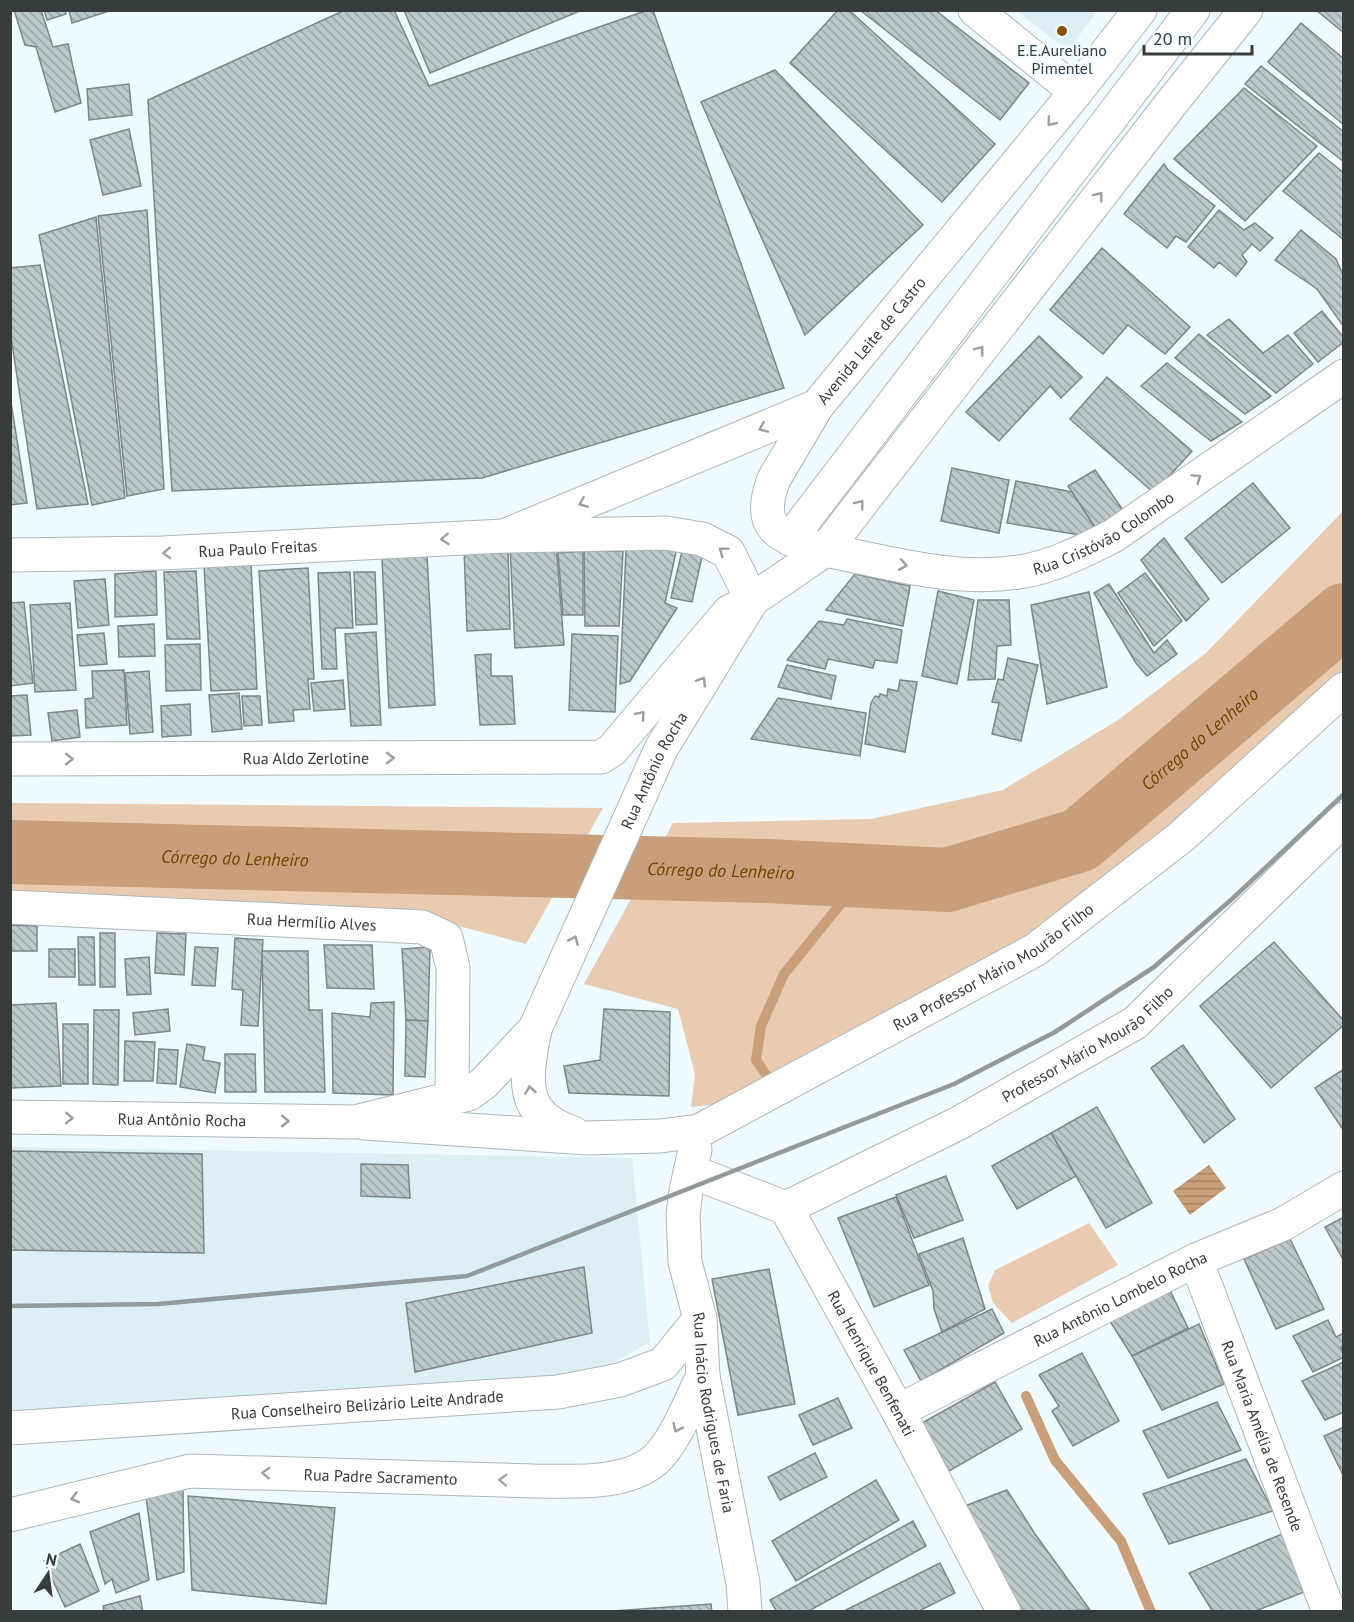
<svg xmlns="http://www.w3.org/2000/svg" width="1354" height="1622" font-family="'PT Sans',sans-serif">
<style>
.built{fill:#dceff5}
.green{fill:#e9cbb1}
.water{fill:url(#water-rules)}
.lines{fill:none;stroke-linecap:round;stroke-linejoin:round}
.stream{stroke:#c89f7a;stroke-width:10}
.river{stroke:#c89f7a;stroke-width:64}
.building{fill:url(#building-back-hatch);stroke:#7d878a;stroke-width:1.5}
.minor-casing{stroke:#adb7bb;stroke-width:35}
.major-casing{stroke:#adb7bb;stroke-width:35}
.highway-casing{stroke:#adb7bb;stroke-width:35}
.minor{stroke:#fff;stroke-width:33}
.major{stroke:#fff;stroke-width:33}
.highway{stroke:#fff;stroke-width:33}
.rail{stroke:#929a9c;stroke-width:4.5}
.oneway{stroke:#9b9e9e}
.poi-dot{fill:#8a5008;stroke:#effbfe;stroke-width:2}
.labels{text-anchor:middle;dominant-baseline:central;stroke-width:5;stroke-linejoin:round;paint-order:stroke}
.poi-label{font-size:16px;fill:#373c3d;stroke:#effbfe}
.street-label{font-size:16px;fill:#373c3d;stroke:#effbfe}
.water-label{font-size:18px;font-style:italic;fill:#774200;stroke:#effbfe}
</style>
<defs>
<pattern id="water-rules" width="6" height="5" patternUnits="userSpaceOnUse" patternTransform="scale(1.5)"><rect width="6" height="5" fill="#c89f7a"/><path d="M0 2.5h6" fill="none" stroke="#a38365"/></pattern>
<pattern id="building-back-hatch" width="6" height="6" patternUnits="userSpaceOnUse" patternTransform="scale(1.5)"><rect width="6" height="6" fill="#bdc8cb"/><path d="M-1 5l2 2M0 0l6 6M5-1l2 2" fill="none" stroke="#9aa4a6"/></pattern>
</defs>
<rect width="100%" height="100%" fill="#effbfe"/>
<g class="built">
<path d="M1017,11h80l-29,40z"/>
<path d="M11,1147l621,11 18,184 -53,30 -586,51z"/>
</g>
<g class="green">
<path d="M1343,511v166l-154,138 -156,124 -312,165 -30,3 4,-33 -17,-65 -94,-25 89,-161 198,-4 132,-29 115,-70 88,-67z"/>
<path d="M11,803l592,5 -77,136 -93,-25 -422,-10z"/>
<path d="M1089,1223l29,42 -106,58 -19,-20 -5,-17 7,-16z"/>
</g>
<path class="water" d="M1209,1165l17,23 -36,27 -17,-24z"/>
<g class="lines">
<g class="stream">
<path d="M769,1079l-13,-19 5,-34 23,-52 80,-99"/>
<path d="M1026,1396l29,64 66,81 30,71"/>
</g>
<path class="river" id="s1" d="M10,852l757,19 180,9 133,-40 264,-225"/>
</g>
<g class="building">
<path d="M14,10h27l12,37 15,-3 13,59 -26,9 -19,-65 -11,-2z"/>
<path d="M44,10h21l1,4 -19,6z"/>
<path d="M69,10h43l-40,13z"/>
<path d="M345,10h49l35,76 219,-76h5l131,378 -302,90 -310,13 -24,-391z"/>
<path d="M404,10h176v1l-150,62z"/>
<path d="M838,10h11l146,134 -53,58 -152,-139z"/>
<path d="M860,10h75l94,73 -29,37z"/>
<path d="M1316,10h28v23z"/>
<path d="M1301,23l43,36v66l-76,-63z"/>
<path d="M1261,66l83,66v30l-99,-78z"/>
<path d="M775,70l148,155 -118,110 -104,-233z"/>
<path d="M129,84l3,31 -43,5 -2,-31z"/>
<path d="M1244,88l73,58 -72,75 -71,-62z"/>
<path d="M129,129l12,57 -38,9 -13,-55z"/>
<path d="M1319,153l25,20v67l-61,-49z"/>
<path d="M1164,164l4,6 47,36 -29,36 -10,-6 -9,12 -43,-34z"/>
<path d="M147,210l17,279 -37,7 -29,-280z"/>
<path d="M1219,210l25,20 11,-7 18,15 -13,13 -8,-7 -10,11 5,7 -11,14 -17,-14 -5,6 -26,-21z"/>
<path d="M96,217l29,281 -33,7 -53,-270z"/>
<path d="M1301,230l35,29 8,18v50l-27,-38 -42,-29z"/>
<path d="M1102,248l88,79 -25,27 -37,-29 -25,29 -53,-44z"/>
<path d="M40,265l48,239 -51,5 -27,-179v-62z"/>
<path d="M1322,311l22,27v4l-26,20 -24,-29z"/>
<path d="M1229,319l34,34 25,-18 25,29 -37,29 -69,-58z"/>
<path d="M1199,334l72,62 -26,18 -70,-56z"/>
<path d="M1039,336l43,41 -21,21 -11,-12 -51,55 -33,-29z"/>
<path d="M1167,363l75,59 -31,19 -70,-55z"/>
<path d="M1107,377l85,74 -38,42 -84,-74z"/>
<path d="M10,396l17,107 -17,2z"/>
<path d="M952,468l57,12 -10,53 -58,-12z"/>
<path d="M1095,470l30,43 -29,16 -28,-43z"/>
<path d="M1016,481l56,11 24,37 -10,7 -79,-13z"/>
<path d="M1253,483l37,45 -68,55 -37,-45z"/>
<path d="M1164,538l45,61 -23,22 -45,-61z"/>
<path d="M556,543l8,102 -49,3 -5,-102z"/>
<path d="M508,547l2,82 -43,2 -3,-83z"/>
<path d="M677,547l-12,56 12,5 -47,73 -10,3 6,-134z"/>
<path d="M683,547l20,5 -11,50 -21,-4z"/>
<path d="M583,551v64h-20l-5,-62z"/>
<path d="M584,551h39l-4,75h-34z"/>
<path d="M427,555l8,150 -46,3 -7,-149z"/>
<path d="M251,563l6,126 -46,2 -7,-126z"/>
<path d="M308,568l6,111h-6l2,30 -17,1 1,11 -25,2 -10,-152z"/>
<path d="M156,571l1,44 -42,2v-43z"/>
<path d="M196,571l4,68h-33l-3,-67z"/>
<path d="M350,572l3,56h-18l2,41h-15l-4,-96z"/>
<path d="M354,572h21l2,52 -21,1z"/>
<path d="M1145,573l37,48 -28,25 -36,-53z"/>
<path d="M855,574l55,12 -7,40 -77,-16z"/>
<path d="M105,579l4,46 -31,3 -4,-47z"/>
<path d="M1109,584l45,69 13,-13 10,14 -30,22 -11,-13 -42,-70z"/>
<path d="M938,591l36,9 -17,84 -35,-8z"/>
<path d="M1089,592l18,95 -60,17 -16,-99z"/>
<path d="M978,600h31l2,45 -14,1 -2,33 -27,1z"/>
<path d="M24,602l9,81 -23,3v-83z"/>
<path d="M70,603l6,87 -41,2 -5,-87z"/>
<path d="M847,619l55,11 -5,33 -22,-3 -2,8 -45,-9 -3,10 -38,-9 32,-39 25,4z"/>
<path d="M154,624l1,32 -36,1 -1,-31z"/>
<path d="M376,632l5,93 -30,1 -6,-92z"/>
<path d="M104,633l3,31 -27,2 -3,-31z"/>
<path d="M572,634l46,2 -3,76 -46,-2z"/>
<path d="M200,644l1,46 -35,1 -1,-46z"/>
<path d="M491,654v22h21l3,48 -35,1 -5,-70z"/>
<path d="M1008,658l30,7 -17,76 -29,-7 7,-31 -7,-1 6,-23 5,1z"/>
<path d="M787,665l49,11 -5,23 -53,-12z"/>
<path d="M124,670l3,55 -41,3 -1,-29 8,-1 -1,-27z"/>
<path d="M149,671l4,61 -23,2 -5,-61z"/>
<path d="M343,680l2,29 -31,2 -3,-28z"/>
<path d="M900,680l17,2 -12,70 -40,-8 6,-41 4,-7 4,1 1,-3 7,2 1,-7 10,2z"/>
<path d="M239,693l3,36 -30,3 -3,-37z"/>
<path d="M27,695l4,40 -21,1v-40z"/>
<path d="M242,696h18l2,29 -18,1z"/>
<path d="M778,698l88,15 -6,43 -109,-17z"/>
<path d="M190,704l1,31 -29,2 -1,-31z"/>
<path d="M77,710l3,27 -28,4 -4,-28z"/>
<path d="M10,925l27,1v25h-26z"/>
<rect x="100" y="933" width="15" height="54"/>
<path d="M157,933l29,1 -2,41 -29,-2z"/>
<path d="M78,937h16l1,48h-16z"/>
<path d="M235,938l28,2 -5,86 -17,-1 2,-35 -11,-1z"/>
<path d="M1274,942l70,79v4l-73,63 -71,-82z"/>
<path d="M324,945h48l2,44 -47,-1z"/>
<path d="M195,947l23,1 -3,38 -23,-1z"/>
<path d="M430,947l-2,74 -22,-1 -4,-71z"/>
<rect x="49" y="949" width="26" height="28"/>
<path d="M262,951h46l1,59h13l3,82h-60z"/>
<path d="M149,957l2,37 -24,1 -2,-36z"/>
<path d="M394,1002l-1,93 -60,-2 -1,-80 38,4 1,-14z"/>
<path d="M56,1003l5,83 -51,2v-83z"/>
<path d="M168,1009l2,22 -35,4 -2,-22z"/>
<path d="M604,1009l66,3 -1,84 -100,-3 -5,-27 36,-6z"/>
<path d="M94,1010h25l-1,75 -25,-1z"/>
<path d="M406,1020l22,1 -3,56 -20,-1z"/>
<rect x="63" y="1024" width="25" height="60"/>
<path d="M125,1041l30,1 -2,39h-29z"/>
<path d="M187,1044l18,3 -2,13 17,3 -5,30 -35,-6z"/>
<path d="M1183,1045l52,74 -31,24 -53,-75z"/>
<path d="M159,1049l19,1 -2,34 -19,-1z"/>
<path d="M225,1054h30l1,38h-31z"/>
<path d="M1344,1069v62l-29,-43z"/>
<path d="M1097,1107l55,96 -46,25 -55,-95z"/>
<path d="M1051,1133l25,43 -59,33 -25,-43z"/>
<path d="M10,1151l192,3 2,99 -194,-3z"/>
<path d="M361,1164l47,1 2,33 -49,-2z"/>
<path d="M946,1176l17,44 -49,18 -18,-43z"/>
<path d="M896,1197l33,88 -55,22 -36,-89z"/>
<path d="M1344,1217v44l-19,-34z"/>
<path d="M963,1238l22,71 -43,23 -8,-23 -1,-18 -14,-37z"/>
<path d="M1290,1239l34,70 -48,20 -32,-70z"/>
<path d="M584,1267l8,66 -177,39 -9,-69z"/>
<path d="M769,1269l26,135 -57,11 -26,-136z"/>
<path d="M1167,1284l21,44 -56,28 -24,-38z"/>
<path d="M992,1309l12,24 -83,48 -17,-31z"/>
<path d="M1328,1320l8,17 8,-4v13l-3,1 3,10 -31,15 -20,-36z"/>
<path d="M1199,1324l25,60 -62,26 -30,-54z"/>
<path d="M1082,1353l37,68 -46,25 -21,-35 7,-5 -20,-31z"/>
<path d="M1344,1362v50l-19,8 -23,-39z"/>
<path d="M995,1382l27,47 -73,42 -27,-48z"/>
<path d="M838,1398l14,30 -39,17 -14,-30z"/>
<path d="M1217,1402l24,48 -73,28 -25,-47z"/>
<path d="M1344,1427v50l-20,-41z"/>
<path d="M815,1453l12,24 -47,23 -12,-23z"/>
<path d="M1246,1459l27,52 -104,33 -26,-50z"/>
<path d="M876,1480l23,40 -103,61 -24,-40z"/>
<path d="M183,1489l1,83 -27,8 -11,-83z"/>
<path d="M1007,1490l28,44 55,76 -69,2 -56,-106z"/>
<path d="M188,1496l147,12 -9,96 -134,-14z"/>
<path d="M139,1513l10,67 -33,13 -4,-14 -7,5 -15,-52z"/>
<path d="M913,1521l13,25 -119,66h-30l-7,-12z"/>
<path d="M1289,1531l33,54 -69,27h-40l-24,-39z"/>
<path d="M80,1544l19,47 -34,16 -21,-46z"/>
<path d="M940,1563l15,30 -38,19h-75z"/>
<path d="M140,1596l3,16h-39l-1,-6z"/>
<path d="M711,1604l1,8h-99v-1z"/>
</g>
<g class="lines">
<defs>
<g id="minor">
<path d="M975,10l101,82"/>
<path d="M790,539l403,-529"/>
<path id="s2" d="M825,550c63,12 129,32 194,22 34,-5 64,-21 94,-36l231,-160"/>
<path id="s3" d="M10,759l591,-2 11,-7 117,-138 21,-11"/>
<path id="s4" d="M10,907l412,20 24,11 7,30 -1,131"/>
<path id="s5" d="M695,1150l-9,41 -3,23 2,48 15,57 3,57 40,207 2,29"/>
<path id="s6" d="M690,1171l96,37 112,203 106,201"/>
<path id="s7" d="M786,1208l173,-85 176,-100 209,-204"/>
<path id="s8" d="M1196,1260l133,352"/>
<path id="s9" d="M898,1411l298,-151 87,-36 61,-36"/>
<path id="s10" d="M10,1428l548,-36 62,-12 43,-16 37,-45"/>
<path id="s11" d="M10,1515l180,-44 344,10c36,0 91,5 121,-21 21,-19 35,-59 48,-84"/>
</g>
<g id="major">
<path d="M535,1029c-9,48 -18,85 38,104"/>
<path id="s12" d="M365,1123l222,15 73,-2 39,-5 336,-181 146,-113 163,-148"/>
</g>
<g id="highway">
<path d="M817,406l-43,73c-20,52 7,58 51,71"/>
<path id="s13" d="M504,536l313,-130 259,-314 64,-82"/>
<path id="s14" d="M10,555l152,-2 342,-17 162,-3 36,6 26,13 24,48"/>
<path id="s15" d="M10,1117l345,5 114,-28 15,-11 51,-54 126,-280 91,-149 73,-50 345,-445 76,-95"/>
</g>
</defs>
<use href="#minor" class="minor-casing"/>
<use href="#major" class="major-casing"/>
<use href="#highway" class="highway-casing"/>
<use href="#minor" class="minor"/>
<use href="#major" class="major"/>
<use href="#highway" class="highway"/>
<path class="rail" d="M10,1306l148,-2 309,-28 487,-192 101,-52 99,-65 78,-68 112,-105"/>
</g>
<defs><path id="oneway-chevron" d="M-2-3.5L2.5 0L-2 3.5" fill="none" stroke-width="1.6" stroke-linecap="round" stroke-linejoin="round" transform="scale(1.5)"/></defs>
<g class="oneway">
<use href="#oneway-chevron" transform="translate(1051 122) rotate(130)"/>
<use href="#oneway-chevron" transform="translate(1099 196) rotate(-52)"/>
<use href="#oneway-chevron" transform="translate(980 350) rotate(-52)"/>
<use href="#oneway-chevron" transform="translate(763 428) rotate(157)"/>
<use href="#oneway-chevron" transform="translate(1197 478) rotate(-35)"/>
<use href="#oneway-chevron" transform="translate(583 503) rotate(157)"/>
<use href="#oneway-chevron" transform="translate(860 504) rotate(-52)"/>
<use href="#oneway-chevron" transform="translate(445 539) rotate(177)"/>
<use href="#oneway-chevron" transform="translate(723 551) rotate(-143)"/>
<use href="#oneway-chevron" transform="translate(167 553) rotate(178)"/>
<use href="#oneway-chevron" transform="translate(903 565) rotate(10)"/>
<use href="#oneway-chevron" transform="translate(702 681) rotate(-58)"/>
<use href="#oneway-chevron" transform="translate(641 715) rotate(-50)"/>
<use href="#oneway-chevron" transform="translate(390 758)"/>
<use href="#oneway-chevron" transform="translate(69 759)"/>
<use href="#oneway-chevron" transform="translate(574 940) rotate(-66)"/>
<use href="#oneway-chevron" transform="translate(530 1090) rotate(-99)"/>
<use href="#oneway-chevron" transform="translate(69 1118) rotate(1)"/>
<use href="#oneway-chevron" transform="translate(285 1121) rotate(1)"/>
<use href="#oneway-chevron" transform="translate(677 1428) rotate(116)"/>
<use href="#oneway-chevron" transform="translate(266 1473) rotate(-178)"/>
<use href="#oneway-chevron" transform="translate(503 1480) rotate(-178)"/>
<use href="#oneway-chevron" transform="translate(75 1498) rotate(166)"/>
</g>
<circle class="poi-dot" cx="1062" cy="31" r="6"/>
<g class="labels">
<g class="poi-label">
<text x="1062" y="50">E.E.Aureliano<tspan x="1062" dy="18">Pimentel</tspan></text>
</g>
<g class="street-label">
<text stroke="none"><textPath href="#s13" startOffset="424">Avenida Leite de Castro</textPath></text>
<text stroke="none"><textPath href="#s2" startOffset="290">Rua Cristóvão Colombo</textPath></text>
<text stroke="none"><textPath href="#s14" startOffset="248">Rua Paulo Freitas</textPath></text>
<text stroke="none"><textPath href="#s3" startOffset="296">Rua Aldo Zerlotine</textPath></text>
<text stroke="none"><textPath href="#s15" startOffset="840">Rua Antônio Rocha</textPath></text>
<text stroke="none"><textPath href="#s4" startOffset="302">Rua Hermílio Alves</textPath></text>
<text stroke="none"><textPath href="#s12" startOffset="672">Rua Professor Mário Mourão Filho</textPath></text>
<text stroke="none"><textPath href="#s7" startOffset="344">Professor Mário Mourão Filho</textPath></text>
<text stroke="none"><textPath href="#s15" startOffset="172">Rua Antônio Rocha</textPath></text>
<text stroke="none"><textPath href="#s9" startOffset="249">Rua Antônio Lombelo Rocha</textPath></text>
<text stroke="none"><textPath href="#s6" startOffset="280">Rua Henrique Benfenati</textPath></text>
<text stroke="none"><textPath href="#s10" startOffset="358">Rua Conselheiro Belizário Leite Andrade</textPath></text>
<text stroke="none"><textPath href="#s5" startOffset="267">Rua Inácio Rodrigues de Faria</textPath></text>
<text stroke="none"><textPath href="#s8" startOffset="188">Rua Maria Amélia de Resende</textPath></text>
<text stroke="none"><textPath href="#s11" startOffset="376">Rua Padre Sacramento</textPath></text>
</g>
<g class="water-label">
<text stroke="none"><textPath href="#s1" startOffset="1233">Córrego do Lenheiro</textPath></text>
<text stroke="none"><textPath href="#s1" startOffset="225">Córrego do Lenheiro</textPath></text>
<text stroke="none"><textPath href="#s1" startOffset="711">Córrego do Lenheiro</textPath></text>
</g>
</g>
<rect width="1354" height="1622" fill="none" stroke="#373c3d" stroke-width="24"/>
<g transform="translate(48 1574) rotate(13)" stroke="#effbfe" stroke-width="4.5" paint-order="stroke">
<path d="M0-4.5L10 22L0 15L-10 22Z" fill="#373c3d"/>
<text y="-9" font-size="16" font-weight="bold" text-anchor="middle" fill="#373c3d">N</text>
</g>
<path d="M1144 45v9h108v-9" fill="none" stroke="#373c3d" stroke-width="3"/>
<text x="1153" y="45" font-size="18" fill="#373c3d" stroke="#effbfe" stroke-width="4.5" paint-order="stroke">20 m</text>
</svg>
